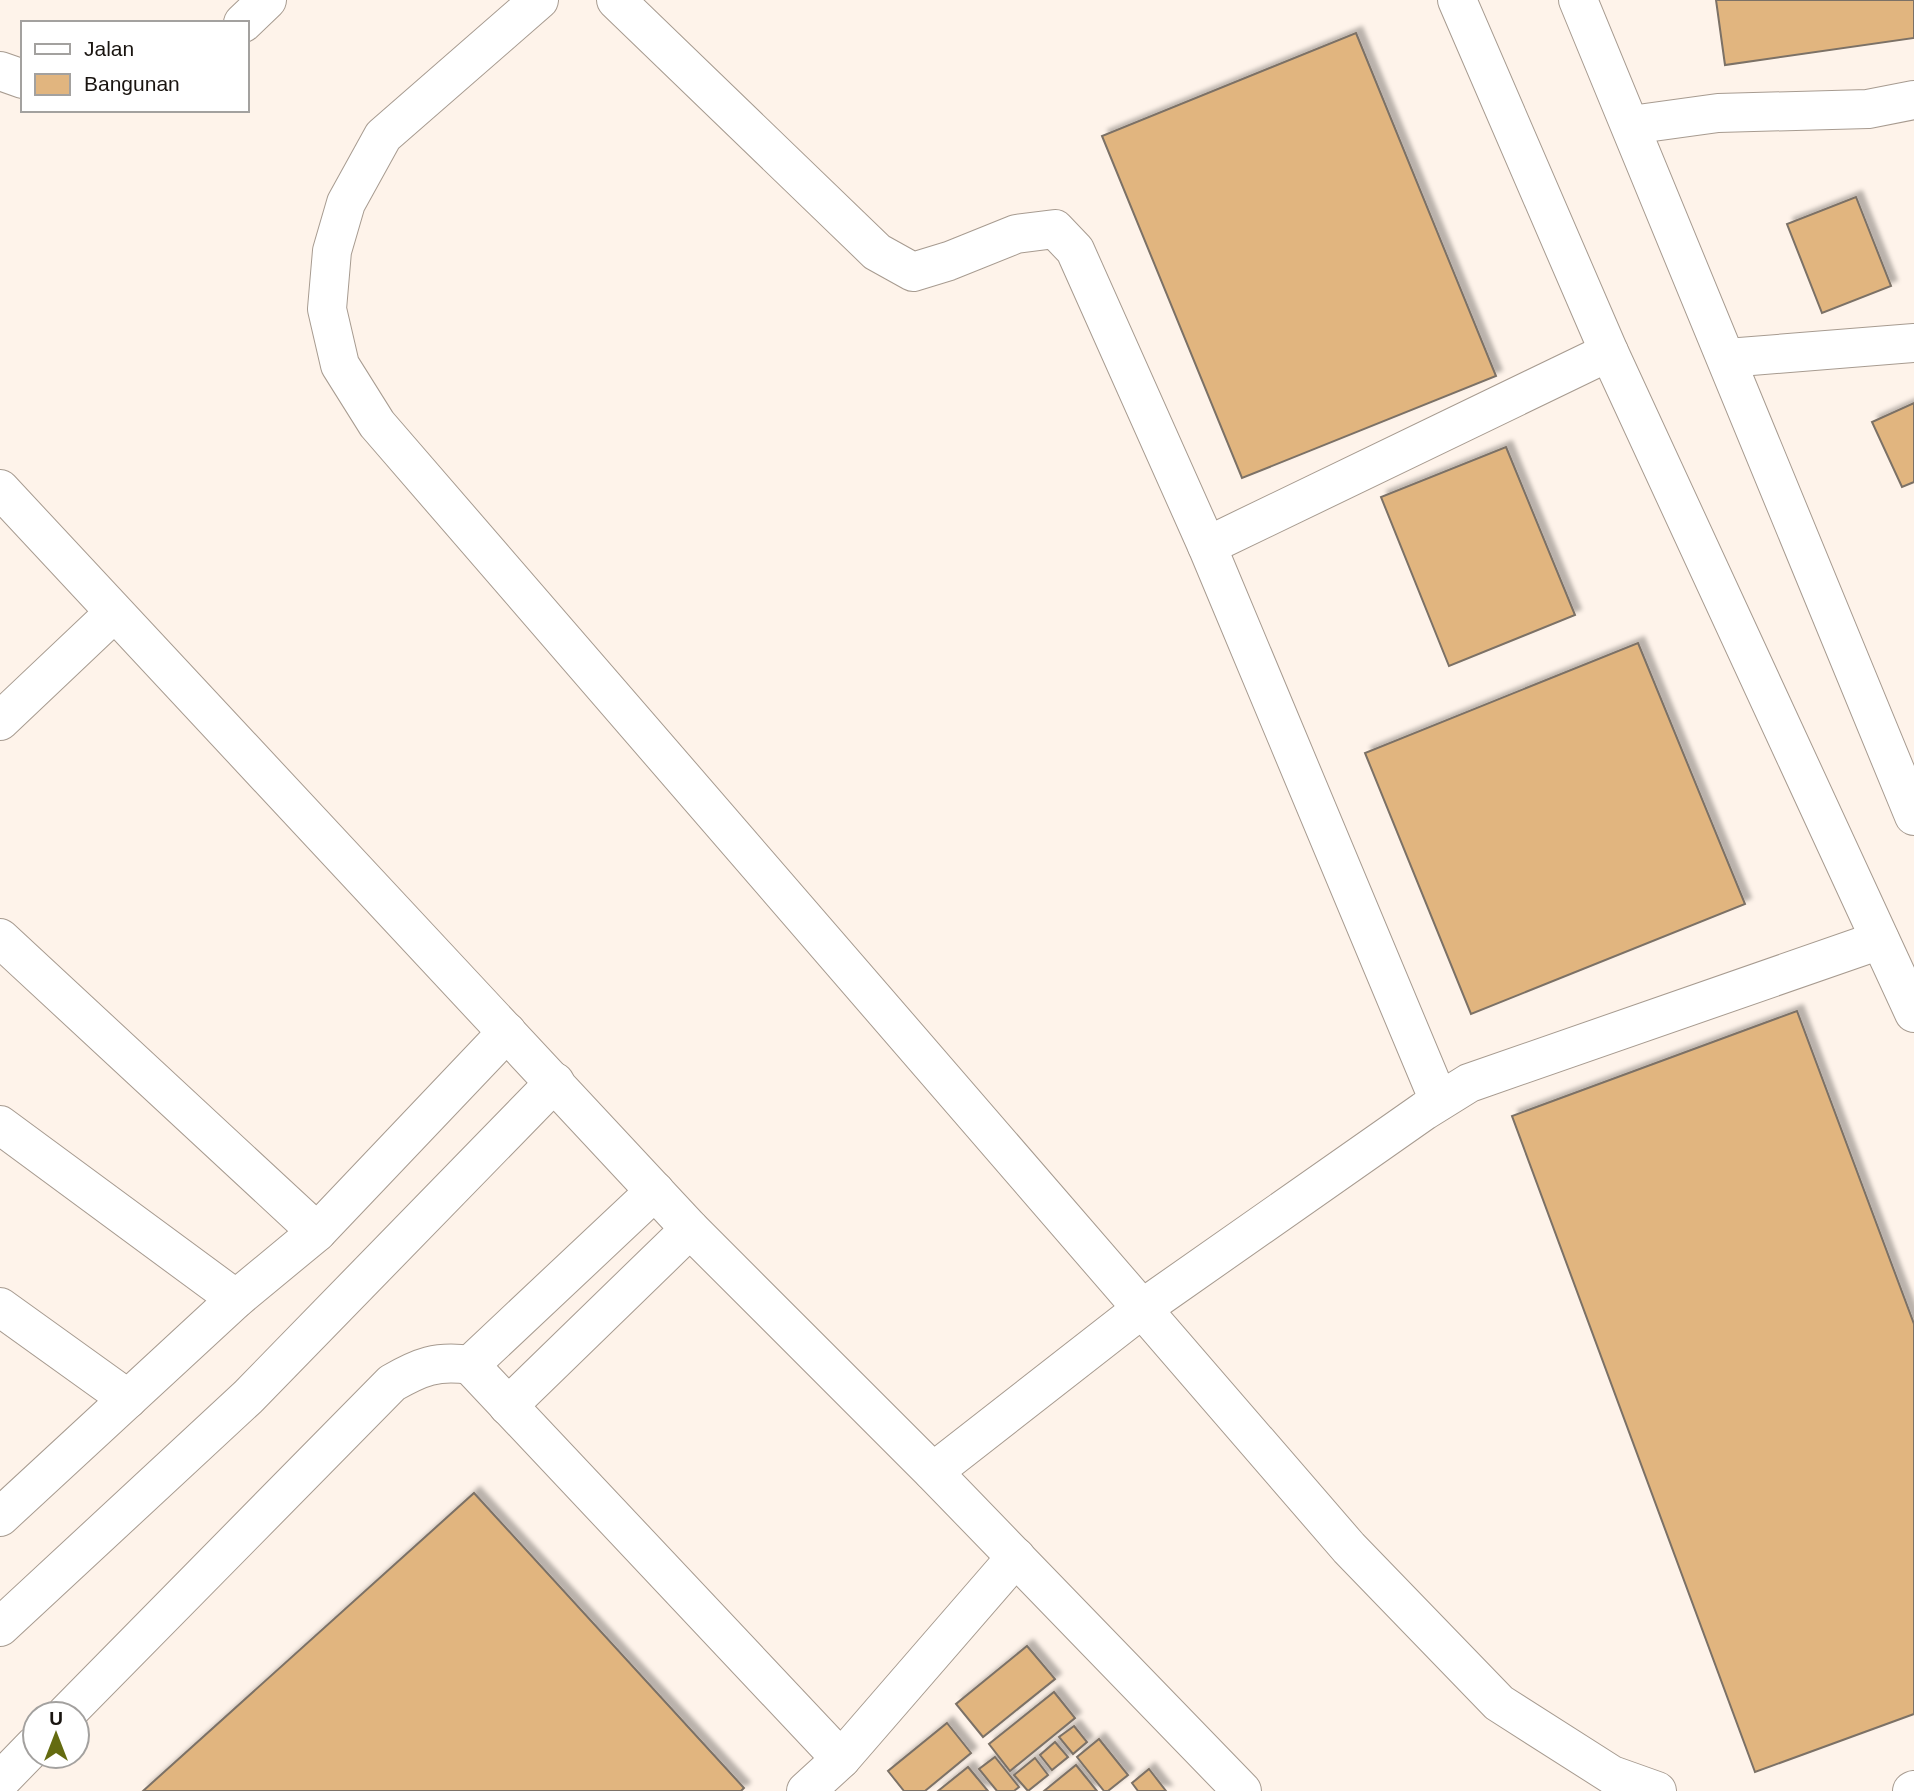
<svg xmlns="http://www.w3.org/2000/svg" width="1914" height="1791" font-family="Arial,sans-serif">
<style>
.building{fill:#e1b57f;stroke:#7b7166;stroke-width:2;filter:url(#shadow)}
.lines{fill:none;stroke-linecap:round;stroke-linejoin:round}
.minor-casing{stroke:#a79b90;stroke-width:40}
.minor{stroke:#fff;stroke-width:38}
</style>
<defs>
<filter id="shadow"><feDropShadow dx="6" dy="-6" stdDeviation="2" flood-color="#0004"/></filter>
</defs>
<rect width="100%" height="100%" fill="#fef3ea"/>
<g class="building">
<path d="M1716,0h198v38l-189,27z"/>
<path d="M1356,33l140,343 -254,102 -140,-342z"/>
<path d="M1856,197l35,89 -69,27 -35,-89z"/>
<path d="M1914,403v79l-12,5 -30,-65z"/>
<path d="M1506,447l69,168 -126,51 -68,-169z"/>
<path d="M1638,643l107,261 -274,110 -106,-261z"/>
<path d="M1797,1011l117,313v390l-159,58 -243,-656z"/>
<path d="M474,1493l270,295 -3,3h-598z"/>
<path d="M1027,1646l28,33 -72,58 -27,-33z"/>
<path d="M1054,1692l21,26 -65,53 -21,-27z"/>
<path d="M947,1723l24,30 -46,38h-21l-16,-20z"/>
<path d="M1074,1726l13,16 -14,12 -14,-17z"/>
<path d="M1099,1739l29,36 -20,16h-4l-27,-34z"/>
<path d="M1055,1742l13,15 -16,13 -12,-15z"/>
<path d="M995,1757l24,30 -5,4h-17l-18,-22z"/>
<path d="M1035,1758l13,17 -20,16 -14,-16z"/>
<path d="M1076,1765l21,26h-53z"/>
<path d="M968,1767l20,24h-50z"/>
<path d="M1149,1769l17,22h-28l-6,-8z"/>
</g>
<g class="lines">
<defs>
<g id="minor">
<path d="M539,0l-156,136 -37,67 -14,48 -5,58 13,56 37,59 972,1124 150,155 113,72 45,16"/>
<path d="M616,0l261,252 36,20 36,-11 67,-27 39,-5 20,21 132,296 232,555"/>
<path d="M1457,0l152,352 305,661"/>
<path d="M1578,0l336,816"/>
<path d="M243,23l24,-23"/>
<path d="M0,71l23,8"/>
<path d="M1631,125l87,-12 150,-4 46,-9"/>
<path d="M1727,358l187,-15"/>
<path d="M0,489l690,740 243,243 309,319"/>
<path d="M1207,546l402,-194"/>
<path d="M0,721l114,-108"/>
<path d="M0,938l317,294"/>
<path d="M0,1125l236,174"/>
<path d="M0,1307l128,92"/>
<path d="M470,1365l185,-174"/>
<path d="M508,1406l182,-177"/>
<path d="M933,1472l210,-164 281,-197 45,-28 411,-143"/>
<path d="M0,1517l236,-218 81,-67 190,-200"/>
<path d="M0,1627l248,-230 307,-315"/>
<path d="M66,1714l326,-331c28,-16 45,-23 78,-18l371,394"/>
<path d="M0,1781l35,-36"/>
<path d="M806,1791l35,-32 175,-202"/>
<path d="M1912,1791l2,-1"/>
</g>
</defs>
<use href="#minor" class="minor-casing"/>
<use href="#minor" class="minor"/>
</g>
<rect x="21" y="21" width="228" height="91" fill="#ffffff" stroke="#a3a19f" stroke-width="2"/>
<rect x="35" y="44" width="35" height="10" fill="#ffffff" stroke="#a3a19f" stroke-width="2"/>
<text x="84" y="56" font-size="21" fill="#191410">Jalan</text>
<rect x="35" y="74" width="35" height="21" fill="#e1b57f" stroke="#a3a19f" stroke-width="2"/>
<text x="84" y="91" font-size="21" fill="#191410">Bangunan</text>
<g transform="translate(56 1735)"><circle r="33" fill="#ffffff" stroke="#a3a19f" stroke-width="2"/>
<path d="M0-5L12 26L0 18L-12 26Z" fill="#646b10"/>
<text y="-10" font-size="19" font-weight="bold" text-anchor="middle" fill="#191410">U</text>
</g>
</svg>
